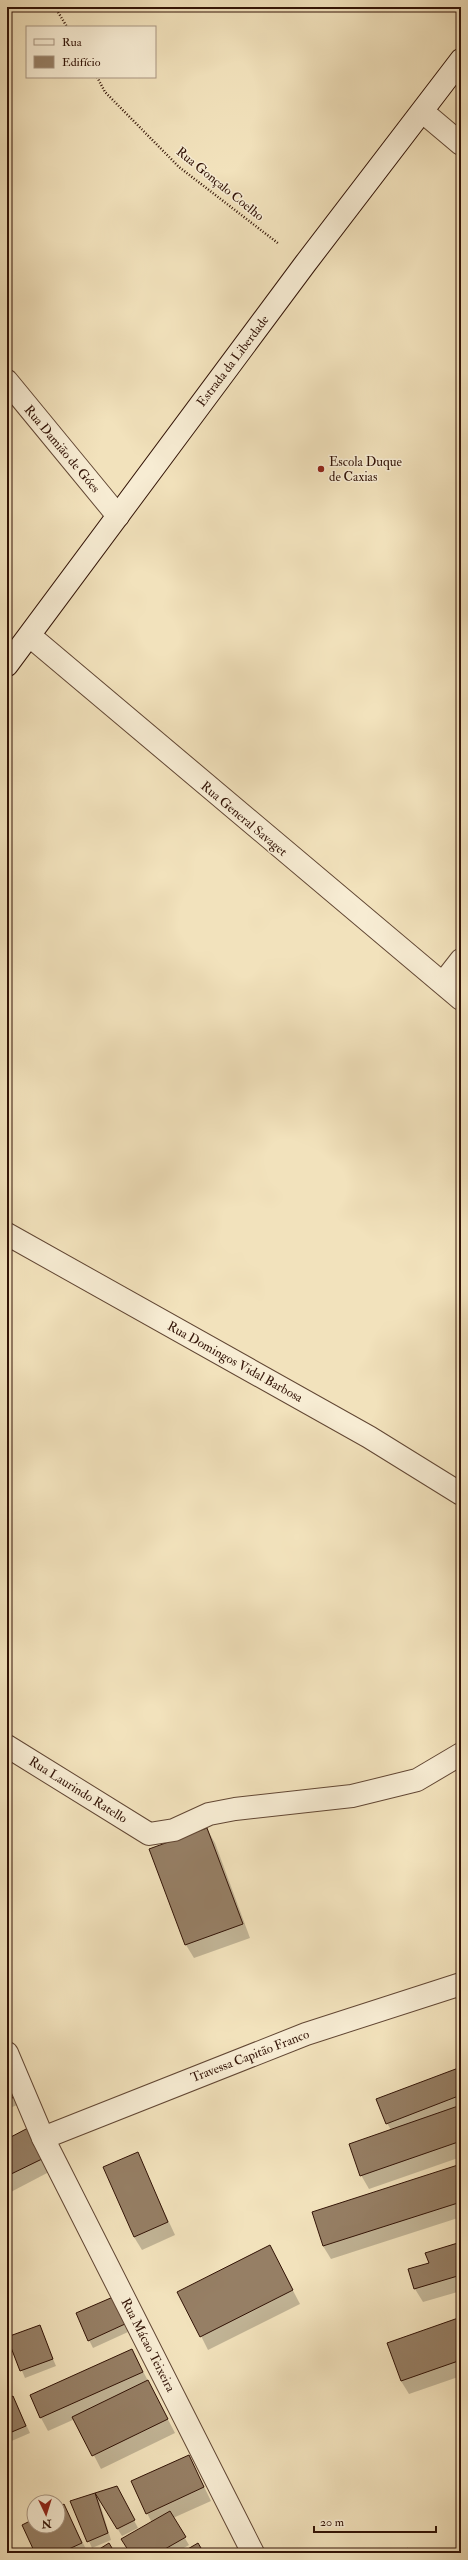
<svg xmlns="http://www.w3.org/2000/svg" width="468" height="2560" font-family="'IM FELL Double Pica',serif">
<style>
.shadow{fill:#0003}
.building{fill:#967f65;stroke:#321306}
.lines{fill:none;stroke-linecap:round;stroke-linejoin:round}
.street-casing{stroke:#624734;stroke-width:24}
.secondary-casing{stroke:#321306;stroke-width:24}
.path{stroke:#321306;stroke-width:2.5;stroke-dasharray:1 2;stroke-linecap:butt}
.street{stroke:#f7ecd3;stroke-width:22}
.secondary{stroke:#f7ecd3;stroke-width:22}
.poi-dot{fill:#8f2418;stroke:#f7ecd3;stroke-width:1.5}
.labels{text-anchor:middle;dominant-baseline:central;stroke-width:3;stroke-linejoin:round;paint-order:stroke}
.street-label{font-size:13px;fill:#321306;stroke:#f7ecd3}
.poi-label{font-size:13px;fill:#321306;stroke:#f7ecd3;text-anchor:start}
</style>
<rect width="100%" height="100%" fill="#f2e2bc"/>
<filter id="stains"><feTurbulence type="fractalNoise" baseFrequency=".005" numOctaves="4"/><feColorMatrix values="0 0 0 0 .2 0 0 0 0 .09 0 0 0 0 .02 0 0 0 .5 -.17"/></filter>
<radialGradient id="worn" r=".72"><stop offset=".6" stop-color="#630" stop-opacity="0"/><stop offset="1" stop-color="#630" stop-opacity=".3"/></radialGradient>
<g class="shadow">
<path d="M207,1829l8,14 35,95 -56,20 -8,-13 -36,-95z"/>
<path d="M461,2068v89l-92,32 -8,-14 30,-45 -4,-7z"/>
<path d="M7,2078l13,26 -13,5z"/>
<path d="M27,2130l22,42 -42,22v-54z"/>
<path d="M137,2153l38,82 -33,15 -8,-13z"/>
<path d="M461,2165v52l-130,42 -8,-13z"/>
<path d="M461,2243v48l-38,11 -8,-13 -6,-19 21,-6z"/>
<path d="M277,2260l23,44 -92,46 -7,-14z"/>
<path d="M117,2305l11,27 -35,16 -4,-8z"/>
<path d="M461,2318v58l-52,18 -8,-13z"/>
<path d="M39,2326l17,40 -31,12 -17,-41z"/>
<path d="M132,2350l43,83 -74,36 -26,-50 -27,12 -7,-13z"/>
<path d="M7,2376l3,7 -3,2z"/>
<path d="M13,2397l17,36 -23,10v-43z"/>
<path d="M189,2456l22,45 -38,17 16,27 -14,8h-44l21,-30 -5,-10z"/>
<path d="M117,2488l21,40 -16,8 -24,-39 13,43 -19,8 -21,-46z"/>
<path d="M64,2506l24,47h-52l-13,-27 11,-6v6h24v-17z"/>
</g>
<g class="building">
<path d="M207,1828l36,96 -58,21 -36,-96z"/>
<path d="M461,2067v28l-75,29 -10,-25z"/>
<path d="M7,2077l10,19 -10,4z"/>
<path d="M461,2105v36l-101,35 -11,-32z"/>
<path d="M28,2128l14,31 -35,17v-37z"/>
<path d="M138,2152l30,70 -34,15 -31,-70z"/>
<path d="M461,2164v38l-138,44 -11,-34z"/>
<path d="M461,2242v33l-47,14 -6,-20 21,-6 -4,-10z"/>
<path d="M270,2245l23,45 -93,47 -23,-45z"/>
<path d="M113,2297l12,27 -37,17 -12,-28z"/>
<path d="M461,2317v43l-60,21 -14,-38z"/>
<path d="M40,2325l13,34 -33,12 -13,-34z"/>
<path d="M132,2349l11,23 -103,46 -10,-23z"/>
<path d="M148,2380l20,39 -76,37 -20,-39z"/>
<path d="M13,2396l13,30 -19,8v-35z"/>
<path d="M189,2455l15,32 -58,27 -15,-33z"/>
<path d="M117,2486l18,34 -18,9 -22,-36z"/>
<path d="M95,2493l13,40 -21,9 -17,-41z"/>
<path d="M64,2504l18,39 -22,10h-25l-13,-28 12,-6v7h24v-18z"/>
<path d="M170,2511l16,26 -28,16h-28l-9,-14z"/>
<path d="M109,2543l6,10h-22z"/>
<path d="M198,2543l6,10h-23z"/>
<path d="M407,2548l6,5h-11z"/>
</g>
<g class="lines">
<defs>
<g id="street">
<path d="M423,112l38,32"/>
<path d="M7,381l111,135"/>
<path d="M30,636l431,363"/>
<path d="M443,983l18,-23"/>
<path d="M7,1234l362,203 92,57"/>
<path d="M7,1746l142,88 25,-4 35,-16 26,-5 117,-13 65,-16 44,-26"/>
<path d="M7,2053l36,85 210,415"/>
<path d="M43,2138l263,-104 155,-50"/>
</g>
<path id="secondary" d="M7,665l298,-401 156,-204"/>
</defs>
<use href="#street" class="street-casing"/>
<use href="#secondary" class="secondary-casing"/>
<g class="path">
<path d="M55,7l12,20"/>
<path d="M97,77l8,15 74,75 100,77"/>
</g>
<use href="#street" class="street"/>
<use href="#secondary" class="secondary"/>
</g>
<circle class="poi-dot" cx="321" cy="469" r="4"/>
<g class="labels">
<g class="street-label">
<text transform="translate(220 184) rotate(39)">Rua Gonçalo Coelho</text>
<text transform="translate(233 361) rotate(-53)">Estrada da Liberdade</text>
<text transform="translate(62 449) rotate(50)">Rua Damião de Góes</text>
<text transform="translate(244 819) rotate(40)">Rua General Savaget</text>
<text transform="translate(235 1362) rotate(29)">Rua Domingos Vidal Barbosa</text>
<text transform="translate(78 1790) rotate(32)">Rua Laurindo Ratello</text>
<text transform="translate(250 2056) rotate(-21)">Travessa Capitão Franco</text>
<text transform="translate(148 2345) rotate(63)">Rua Mácao Teixeira</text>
</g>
<g class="poi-label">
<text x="329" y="462">Escola Duque<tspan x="329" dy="15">de Caxias</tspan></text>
</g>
</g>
<rect width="468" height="2560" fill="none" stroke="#f2e2bc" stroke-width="24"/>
<rect x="8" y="8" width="452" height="2544" fill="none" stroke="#321306" stroke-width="2"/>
<rect x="12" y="12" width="444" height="2536" fill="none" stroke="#321306"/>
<rect x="26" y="26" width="130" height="52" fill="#f7ecd3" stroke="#a89581"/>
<rect x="34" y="39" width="20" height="6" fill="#f7ecd3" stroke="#a89581"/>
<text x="62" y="46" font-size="12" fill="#321306">Rua</text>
<rect x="34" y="56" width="20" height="12" fill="#967f65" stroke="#a89581"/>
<text x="62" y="66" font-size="12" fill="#321306">Edifício</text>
<g transform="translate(46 2514) rotate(176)"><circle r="19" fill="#f7ecd3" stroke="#a89581"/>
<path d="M0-3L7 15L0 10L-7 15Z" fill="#8f2418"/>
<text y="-6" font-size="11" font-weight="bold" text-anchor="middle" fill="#321306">N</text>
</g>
<path d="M314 2526v6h122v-6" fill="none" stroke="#321306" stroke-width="2"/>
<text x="320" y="2526" font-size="12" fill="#321306" stroke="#f7ecd3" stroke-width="3" paint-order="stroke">20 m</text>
<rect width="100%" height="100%" filter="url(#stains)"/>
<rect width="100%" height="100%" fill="url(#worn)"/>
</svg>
